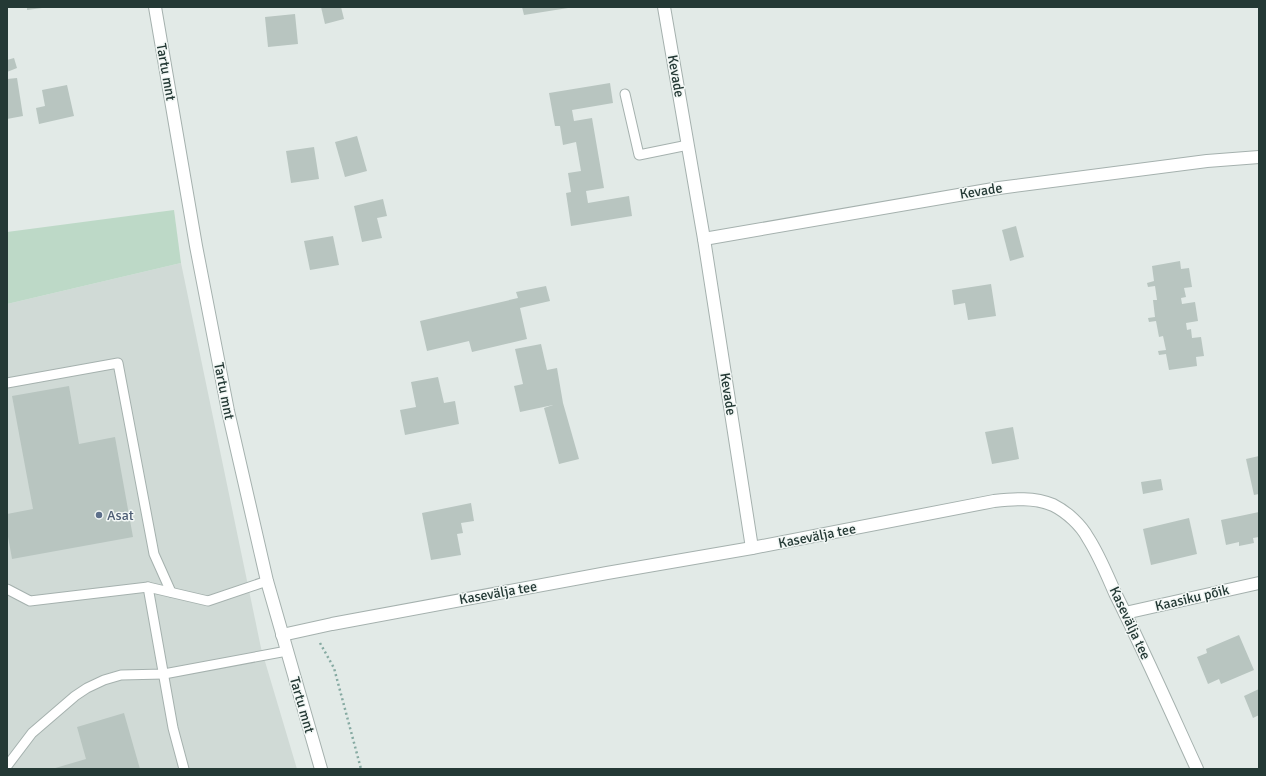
<svg xmlns="http://www.w3.org/2000/svg" width="1266" height="776" font-family="Signika,sans-serif">
<style>
.built{fill:#d0dad6}
.green{fill:#bdd9c7}
.building{fill:#b8c5c0}
.lines{fill:none;stroke-linecap:round;stroke-linejoin:round}
.service-casing{stroke:#a5b1ae;stroke-width:11}
.minor-casing{stroke:#a5b1ae;stroke-width:14}
.tertiary-casing{stroke:#a5b1ae;stroke-width:14}
.path{stroke:#86aaa2;stroke-width:2.5;stroke-dasharray:2 3;stroke-linecap:butt}
.service{stroke:#fff;stroke-width:9}
.minor{stroke:#fff;stroke-width:12}
.tertiary{stroke:#fff;stroke-width:12}
.service-dot{fill:#5c6f8a;stroke:#f2f7f5;stroke-width:1.5}
.labels{text-anchor:middle;dominant-baseline:central;stroke-width:3;stroke-linejoin:round;paint-order:stroke}
.street-label{font-size:14px;fill:#243935;stroke:#f2f7f5}
.service-label{font-size:14px;fill:#4e5e75;stroke:#f2f7f5;text-anchor:start}
</style>
<rect width="100%" height="100%" fill="#e2eae7"/>
<path class="built" d="M181,263l80,385 36,121h-290v-465z"/>
<path class="green" d="M174,210l7,53 -174,41v-72z"/>
<g class="building">
<path d="M27,7h15v1l-15,2z"/>
<path d="M321,7h20l3,12 -19,5z"/>
<path d="M522,7h46v1l-44,7z"/>
<path d="M295,14l3,30 -30,3 -3,-30z"/>
<path d="M14,58l3,10 -10,4v-12z"/>
<path d="M17,78l6,38 -16,3v-40z"/>
<path d="M610,83l3,20 -41,7 2,11 18,-3 12,70 -18,3 2,12 41,-7 3,20 -61,10 -5,-33 5,-1 -3,-19 13,-2 -5,-29 -13,3 -3,-19h-5l-6,-33z"/>
<path d="M67,85l7,31 -35,8 -3,-16 9,-2 -3,-16z"/>
<path d="M357,136l10,35 -22,6 -10,-35z"/>
<path d="M314,147l5,32 -28,4 -5,-32z"/>
<path d="M383,199l4,17 -10,2 5,20 -20,4 -8,-36z"/>
<path d="M1016,226l8,31 -14,4 -8,-31z"/>
<path d="M333,236l6,29 -29,5 -6,-29z"/>
<path d="M1180,261l1,8 8,-1 3,19 -8,1 2,9 -5,1 1,6 13,-2 3,19 -12,2 1,7 4,-1 1,9 9,-1 3,19 -8,1 1,9 -28,4 -3,-16 -7,1 -1,-4 8,-1 -3,-14 -4,1 -3,-16 -7,1 -1,-4 7,-1 -2,-17h4l-2,-14 -7,1 -1,-4 7,-2 -2,-15z"/>
<path d="M991,284l5,32 -28,4 -3,-17 -11,2 -2,-15z"/>
<path d="M546,286l4,15 -30,7 7,31 -55,13 -3,-11 -42,10 -7,-30 98,-23 -2,-6z"/>
<path d="M541,344l6,26 10,-2 6,35 16,56 -20,5 -15,-56 9,-3 -33,7 -6,-26 9,-2 -8,-35z"/>
<path d="M438,377l6,26 11,-2 4,23 -54,11 -5,-25 16,-3 -5,-25z"/>
<path d="M69,386l10,58 36,-7 18,100 -121,22 -5,-28v-17l26,-5 -21,-113z"/>
<path d="M1013,427l6,32 -27,5 -7,-32z"/>
<path d="M1259,456v38l-5,1 -8,-36z"/>
<path d="M1161,479l2,11 -20,4 -2,-12z"/>
<path d="M471,503l3,18 -13,2 2,10 -6,1 4,21 -30,5 -9,-47z"/>
<path d="M1259,512v25l-6,1 1,5 -15,3v-4l-13,3 -5,-25z"/>
<path d="M1189,518l8,36 -46,11 -8,-36z"/>
<path d="M1239,635l15,35 -33,14 -2,-5 -11,5 -11,-27 10,-4 -1,-4z"/>
<path d="M1259,689v26l-6,3 -9,-22z"/>
<path d="M124,713l16,56h-88l34,-10 -9,-32z"/>
</g>
<g class="lines">
<defs>
<g id="service">
<path d="M625,94l14,61 49,-10"/>
<path d="M7,383l111,-20 36,191 17,38"/>
<path d="M148,587l25,141 11,41"/>
<path d="M7,589l23,12 118,-14 60,14 59,-20"/>
<path d="M7,766l25,-33 43,-37 12,-8 17,-8 17,-5 43,-1 123,-23"/>
</g>
<g id="minor">
<path d="M664,7l40,232 48,309"/>
<path d="M704,239l295,-51 208,-27 52,-4"/>
<path d="M1125,613l134,-30"/>
<path d="M282,635l50,-11 275,-51 145,-25 242,-47c20,-2 40,-4 59,4 14,7 28,20 35,33 11,17 19,37 27,55 29,58 55,117 82,176"/>
</g>
<path id="tertiary" d="M155,7l41,239 32,165 39,170 54,188"/>
</defs>
<use href="#service" class="service-casing"/>
<use href="#minor" class="minor-casing"/>
<use href="#tertiary" class="tertiary-casing"/>
<path class="path" d="M320,643l14,25 27,101"/>
<use href="#service" class="service"/>
<use href="#minor" class="minor"/>
<use href="#tertiary" class="tertiary"/>
</g>
<circle class="service-dot" cx="99" cy="515" r="4"/>
<g class="labels">
<g class="street-label">
<text transform="translate(166 72) rotate(80)">Tartu mnt</text>
<text transform="translate(676 76) rotate(80)">Kevade</text>
<text transform="translate(981 191) rotate(-9)">Kevade</text>
<text transform="translate(224 391) rotate(79)">Tartu mnt</text>
<text transform="translate(728 394) rotate(81)">Kevade</text>
<text transform="translate(817 536) rotate(-11)">Kasevälja tee</text>
<text transform="translate(498 593) rotate(-10)">Kasevälja tee</text>
<text transform="translate(1192 598) rotate(-13)">Kaasiku põik</text>
<text transform="translate(1130 623) rotate(65)">Kasevälja tee</text>
<text transform="translate(302 705) rotate(74)">Tartu mnt</text>
</g>
<g class="service-label">
<text x="107" y="515">Asat</text>
</g>
</g>
<rect width="1266" height="776" fill="none" stroke="#243935" stroke-width="16"/>
</svg>
